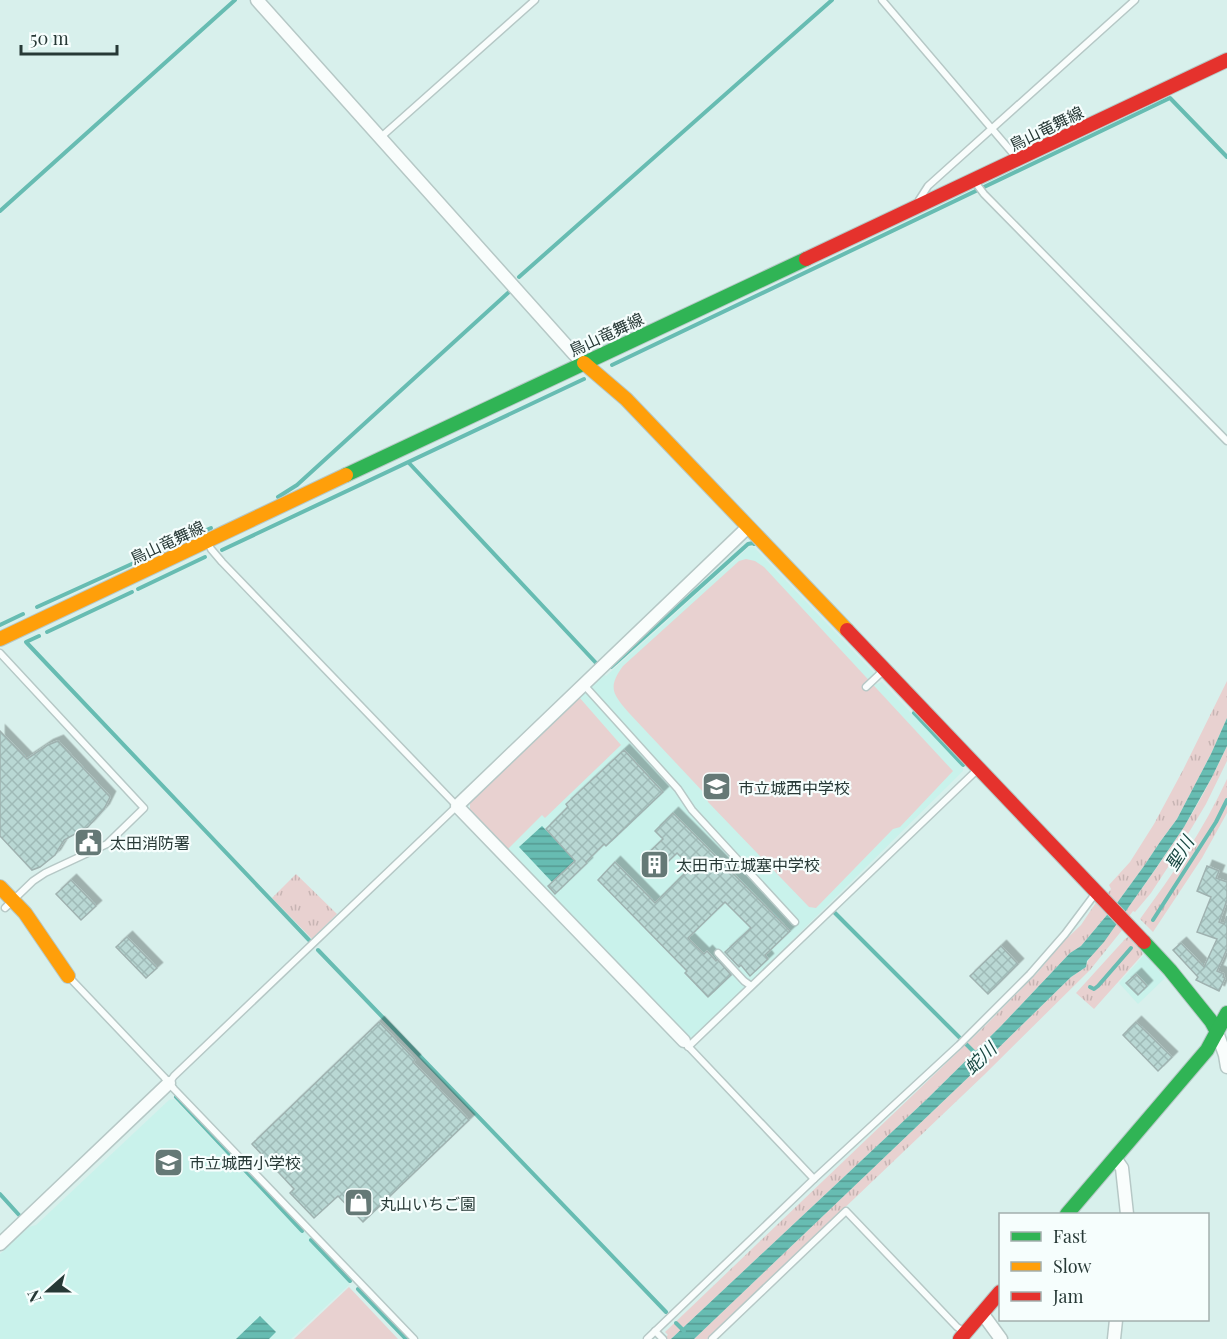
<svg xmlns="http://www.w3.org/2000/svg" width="1227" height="1339" font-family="'Playfair Display','Noto Sans JP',serif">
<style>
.built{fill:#c9f2eb}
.grass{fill:url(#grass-tufts)}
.garden{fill:#e8d1d0}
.water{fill:url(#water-rules)}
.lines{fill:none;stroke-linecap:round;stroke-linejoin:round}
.stream{stroke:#67bcb2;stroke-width:4}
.building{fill:url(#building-cross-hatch);stroke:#9fb2b0;stroke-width:1.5;filter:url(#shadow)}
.lane-casing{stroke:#b6c8c6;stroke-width:9}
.street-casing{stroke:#b6c8c6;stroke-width:15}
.fast-casing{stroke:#b6c8c6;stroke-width:16}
.slow-casing{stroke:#b6c8c6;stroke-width:16}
.jam-casing{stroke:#b6c8c6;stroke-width:16}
.lane{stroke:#f9fdfc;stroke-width:6}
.street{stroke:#f9fdfc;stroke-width:12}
.fast{stroke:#30b455;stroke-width:14}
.slow{stroke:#ff9f0a;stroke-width:14}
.jam{stroke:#e5322d;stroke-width:14}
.labels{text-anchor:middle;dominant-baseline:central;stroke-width:4.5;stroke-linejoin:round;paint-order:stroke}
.street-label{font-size:16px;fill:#273936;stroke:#f6fefd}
.poi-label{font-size:16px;fill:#273936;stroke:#f6fefd;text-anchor:start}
.water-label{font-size:18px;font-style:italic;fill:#174741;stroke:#f6fefd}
</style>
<defs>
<pattern id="grass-tufts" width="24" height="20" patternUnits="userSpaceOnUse" patternTransform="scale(1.5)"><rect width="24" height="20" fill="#e8d1d0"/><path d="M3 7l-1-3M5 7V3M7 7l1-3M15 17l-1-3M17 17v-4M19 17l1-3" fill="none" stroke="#c7b4b3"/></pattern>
<pattern id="water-rules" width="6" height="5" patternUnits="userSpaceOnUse" patternTransform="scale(1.5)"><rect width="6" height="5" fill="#67bcb2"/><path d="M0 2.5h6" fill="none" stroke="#559a92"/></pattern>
<pattern id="building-cross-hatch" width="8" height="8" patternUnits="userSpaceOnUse" patternTransform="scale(1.5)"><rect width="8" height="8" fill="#b9d8d4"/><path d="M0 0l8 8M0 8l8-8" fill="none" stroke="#9fbab7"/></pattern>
<filter id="shadow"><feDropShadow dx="5.5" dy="-5.5" stdDeviation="0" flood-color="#0004"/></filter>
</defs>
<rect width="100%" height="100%" fill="#d8f0ec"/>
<g class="built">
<path d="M749,547h5l120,126 -2,4 5,7 5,-2 81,86v3l-215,213 -56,54 -6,-1 -216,-227v-7l133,-130 3,3z"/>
<path d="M1145,954l20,24 -27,26 -19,-21z"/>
<path d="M174,1099l127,134 3,-3 8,8 -2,3 40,43 -59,55h-291v-85l29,-27 7,-2 133,-125z"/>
</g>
<g class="grass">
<path d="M1227,681v37l-16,36 -34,65 -17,23 -16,24 -27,37 -36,43 -11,7 -69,73 -75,74 -255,239h-8l5,-4 -3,-3 318,-304 55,-56 23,-28 20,-19 16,-24 3,2 11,-14 -2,-4 21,-23 24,-38 29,-54z"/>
<path d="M1227,746v15l-21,43 -36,60 -19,29 -16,19 -2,-1 -11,15 1,3 -33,41 -106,105 -277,264h-13l283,-270 94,-92 15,-10c1,-10 19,-27 26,-37 24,-34 49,-67 71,-102 17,-26 31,-54 44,-82z"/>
<path d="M1227,779v34l-25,45 -49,74 -13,-13c33,-45 64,-90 87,-140z"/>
<path d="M296,874l41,40 -25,25 -40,-41z"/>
<path d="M1132,936l11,18 -49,55 -18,-16 50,-55z"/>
</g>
<g class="garden">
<path d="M746,559l9,2 9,6 189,204 -53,56 -7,2 -77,79 -7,-1 -101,-105 -2,-7 -77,-82c-16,-19 -22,-25 -6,-47l116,-105z"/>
<path d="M579,697l42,48 -76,73 -3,-3 -34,34 -38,-39v-7z"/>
<path d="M349,1287l49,52h-104z"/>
</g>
<g class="water">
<path d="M1227,718v28l-15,31 -28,50 -30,44 -50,71 -17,19 -1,6 -15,10 -94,92 -283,270h-23l255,-239 75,-74 69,-73 11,-7 36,-43 27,-37 16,-24 17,-23 34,-65z"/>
<path d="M542,826l33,34 -23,22 -33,-35z"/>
<path d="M260,1316l16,16 -7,7h-33z"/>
</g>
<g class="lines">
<g class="stream">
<path d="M0,211l235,-211"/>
<path d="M519,277l313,-277"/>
<path d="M612,365l558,-267 57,59"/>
<path d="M409,463l188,201"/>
<path d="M278,497l19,-12 212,-193"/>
<path d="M222,550l362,-171"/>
<path d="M138,589l67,-32"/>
<path d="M37,607l174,-79"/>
<path d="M0,625l23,-11"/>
<path d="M47,632l85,-40"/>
<path d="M39,636l-13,6 283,298"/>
<path d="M611,667l137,-123 5,-1 1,1"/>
<path d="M914,713l49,52"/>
<path d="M834,912l144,144"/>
<path d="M1153,920l63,-98 11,-22"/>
<path d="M318,950l348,362"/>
<path d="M1090,987l4,2 4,-3 33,-38"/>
<path d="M176,1097l126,134"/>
<path d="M0,1194l19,21"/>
<path d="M311,1240l39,41"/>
<path d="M358,1289l48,50"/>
<path d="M676,1323l8,8"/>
</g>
</g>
<g class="building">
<path d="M0,731l27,28 21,-14 10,-4 52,56 -6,12 -16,18 -24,13 -9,15 -15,12 -8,3 -32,-34z"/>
<path d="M624,750l39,42 -57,54 -2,-2 -18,18 1,1 -32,31 -7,-8 27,-25 -29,-32 22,-22 -2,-3z"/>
<path d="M673,813l117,118 -25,24 3,4 -18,17 -9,-11 -2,2 -14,-15 26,-24 -26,-26 -37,36 16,16 3,-3 9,10 1,-2 14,16 -23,22 -23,-24 2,-2 -89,-91 17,-18 40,41 36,-36 -14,-14 -22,21 -14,-14 22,-21 -8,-8z"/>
<path d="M1207,866l12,5 -3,7 11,4v18l-8,22 5,2 3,-8v33l-10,22 7,3 -1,3 2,1 -6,13 -23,-11 2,-3 -25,-27 8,-7 23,24 13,-28 -20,-7 14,-35 -14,-6z"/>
<path d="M71,880l25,26 -15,14 -25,-26z"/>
<path d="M127,937l30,31 -11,10 -30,-31z"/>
<path d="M1001,946l17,18 -30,30 -18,-18z"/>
<path d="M1136,974l11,12 -9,9 -12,-12z"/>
<path d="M379,1022l36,38 -2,2 56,58 -106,102 -25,-26 -24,22 -24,-25 4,-4 -42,-45z"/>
<path d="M1136,1022l36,35 -14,14 -35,-36z"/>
</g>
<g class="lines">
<defs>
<g id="lane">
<path d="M882,0l134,157"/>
<path d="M381,137l154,-137"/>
<path d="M976,180l2,6 6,8 243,247"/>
<path d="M919,200l9,-14 207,-186"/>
<path d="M0,653l144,155 -37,36 -62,29 -12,8 -28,27"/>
<path d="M584,685l94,104 14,21 103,112"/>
<path d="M866,687l18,-17"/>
<path d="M718,953l26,28 7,5"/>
<path d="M69,977l95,100 10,12 240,250"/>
<path d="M687,1045l127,134"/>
<path d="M688,1047l290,-278"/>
<path d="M169,1083l5,-7 283,-270 -235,-244 -11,-13 -4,-8"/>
<path d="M655,1331l8,8"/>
<path d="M647,1339l167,-160 145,-134 71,-71 35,-40 30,-40"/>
<path d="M712,1339l134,-128 111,116 8,5"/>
</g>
<g id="street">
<path d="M257,0l317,354 10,9"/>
<path d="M1217,1032l8,23 2,12"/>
<path d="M684,1041l-227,-235 291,-279"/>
<path d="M1115,1158l7,10 5,46"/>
<path d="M0,1244l169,-161"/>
<path d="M982,1313l19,26"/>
<path d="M1114,1339l2,-19"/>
</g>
<g id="fast">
<path d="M346,475l460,-216"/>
<path d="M1144,942l26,28 41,51 6,11"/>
<path d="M1067,1214l140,-164 20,-37"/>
</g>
<g id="slow">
<path d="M584,363l42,36 221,231"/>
<path d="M0,639l346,-164"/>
<path d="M0,887l25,26 43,63"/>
</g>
<g id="jam">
<path d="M806,259l421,-199"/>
<path d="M847,630l297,312"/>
<path d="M960,1339l40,-47"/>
</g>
</defs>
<use href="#lane" class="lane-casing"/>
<use href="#street" class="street-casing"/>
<use href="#fast" class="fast-casing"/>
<use href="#slow" class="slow-casing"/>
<use href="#jam" class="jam-casing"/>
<use href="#lane" class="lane"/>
<use href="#street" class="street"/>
<use href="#fast" class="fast"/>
<use href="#slow" class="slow"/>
<use href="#jam" class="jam"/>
</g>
<defs>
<symbol id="school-square" viewBox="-11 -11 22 22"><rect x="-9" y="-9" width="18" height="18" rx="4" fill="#657976" stroke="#f6fefd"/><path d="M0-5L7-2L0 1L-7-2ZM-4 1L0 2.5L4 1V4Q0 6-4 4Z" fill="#fff"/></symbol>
<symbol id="civic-square" viewBox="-11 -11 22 22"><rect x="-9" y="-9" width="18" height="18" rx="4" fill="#657976" stroke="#f6fefd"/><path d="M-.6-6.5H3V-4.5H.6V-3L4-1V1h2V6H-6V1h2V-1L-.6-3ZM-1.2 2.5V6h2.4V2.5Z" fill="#fff"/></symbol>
<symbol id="building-square" viewBox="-11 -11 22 22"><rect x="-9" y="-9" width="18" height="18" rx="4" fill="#657976" stroke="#f6fefd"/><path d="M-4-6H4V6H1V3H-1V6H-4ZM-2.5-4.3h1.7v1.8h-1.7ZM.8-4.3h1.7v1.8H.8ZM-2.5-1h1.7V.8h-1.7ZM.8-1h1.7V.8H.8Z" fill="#fff"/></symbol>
<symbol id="shop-square" viewBox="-11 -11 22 22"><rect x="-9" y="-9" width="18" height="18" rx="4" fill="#657976" stroke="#f6fefd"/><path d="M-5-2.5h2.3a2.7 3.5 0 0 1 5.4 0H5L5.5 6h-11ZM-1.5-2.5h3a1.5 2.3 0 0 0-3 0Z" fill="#fff"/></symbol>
</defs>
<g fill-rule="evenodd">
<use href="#school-square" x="700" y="770" width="33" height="33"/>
<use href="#civic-square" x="72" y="826" width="33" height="33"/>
<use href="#building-square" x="638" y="848" width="33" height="33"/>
<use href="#school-square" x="152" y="1146" width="33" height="33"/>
<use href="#shop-square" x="342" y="1186" width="33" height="33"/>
</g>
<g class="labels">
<g class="street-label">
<text transform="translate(1046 128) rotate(-26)">鳥山竜舞線</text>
<text transform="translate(606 334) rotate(-25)">鳥山竜舞線</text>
<text transform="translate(167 542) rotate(-25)">鳥山竜舞線</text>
</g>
<g class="poi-label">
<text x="738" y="787">市立城西中学校</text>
<text x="110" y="842">太田消防署</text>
<text x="676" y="864">太田市立城塞中学校</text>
<text x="189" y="1162">市立城西小学校</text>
<text x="380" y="1203">丸山いちご園</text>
</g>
<g class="water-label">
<text transform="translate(1179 853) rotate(-58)">聖川</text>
<text transform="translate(980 1058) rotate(-44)">蛇川</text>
</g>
</g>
<rect x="999" y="1213" width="210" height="108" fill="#f6fefd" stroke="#a3afad" stroke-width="1.5"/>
<rect x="1011" y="1232" width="30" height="9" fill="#30b455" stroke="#a3afad" stroke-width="1.5"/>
<text x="1053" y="1243" font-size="18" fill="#273936">Fast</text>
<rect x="1011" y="1262" width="30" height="9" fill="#ff9f0a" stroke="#a3afad" stroke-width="1.5"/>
<text x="1053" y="1273" font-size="18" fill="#273936">Slow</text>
<rect x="1011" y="1292" width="30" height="9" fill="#e5322d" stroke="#a3afad" stroke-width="1.5"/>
<text x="1053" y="1303" font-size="18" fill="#273936">Jam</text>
<g transform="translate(48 1291) rotate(249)" stroke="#f6fefd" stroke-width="4.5" paint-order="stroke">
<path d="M0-4.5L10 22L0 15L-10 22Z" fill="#273936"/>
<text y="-9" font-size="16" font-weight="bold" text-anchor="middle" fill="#273936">N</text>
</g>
<path d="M21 45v9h96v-9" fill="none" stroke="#273936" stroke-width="3"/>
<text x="30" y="45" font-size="18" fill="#273936" stroke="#f6fefd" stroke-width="4.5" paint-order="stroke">50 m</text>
</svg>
